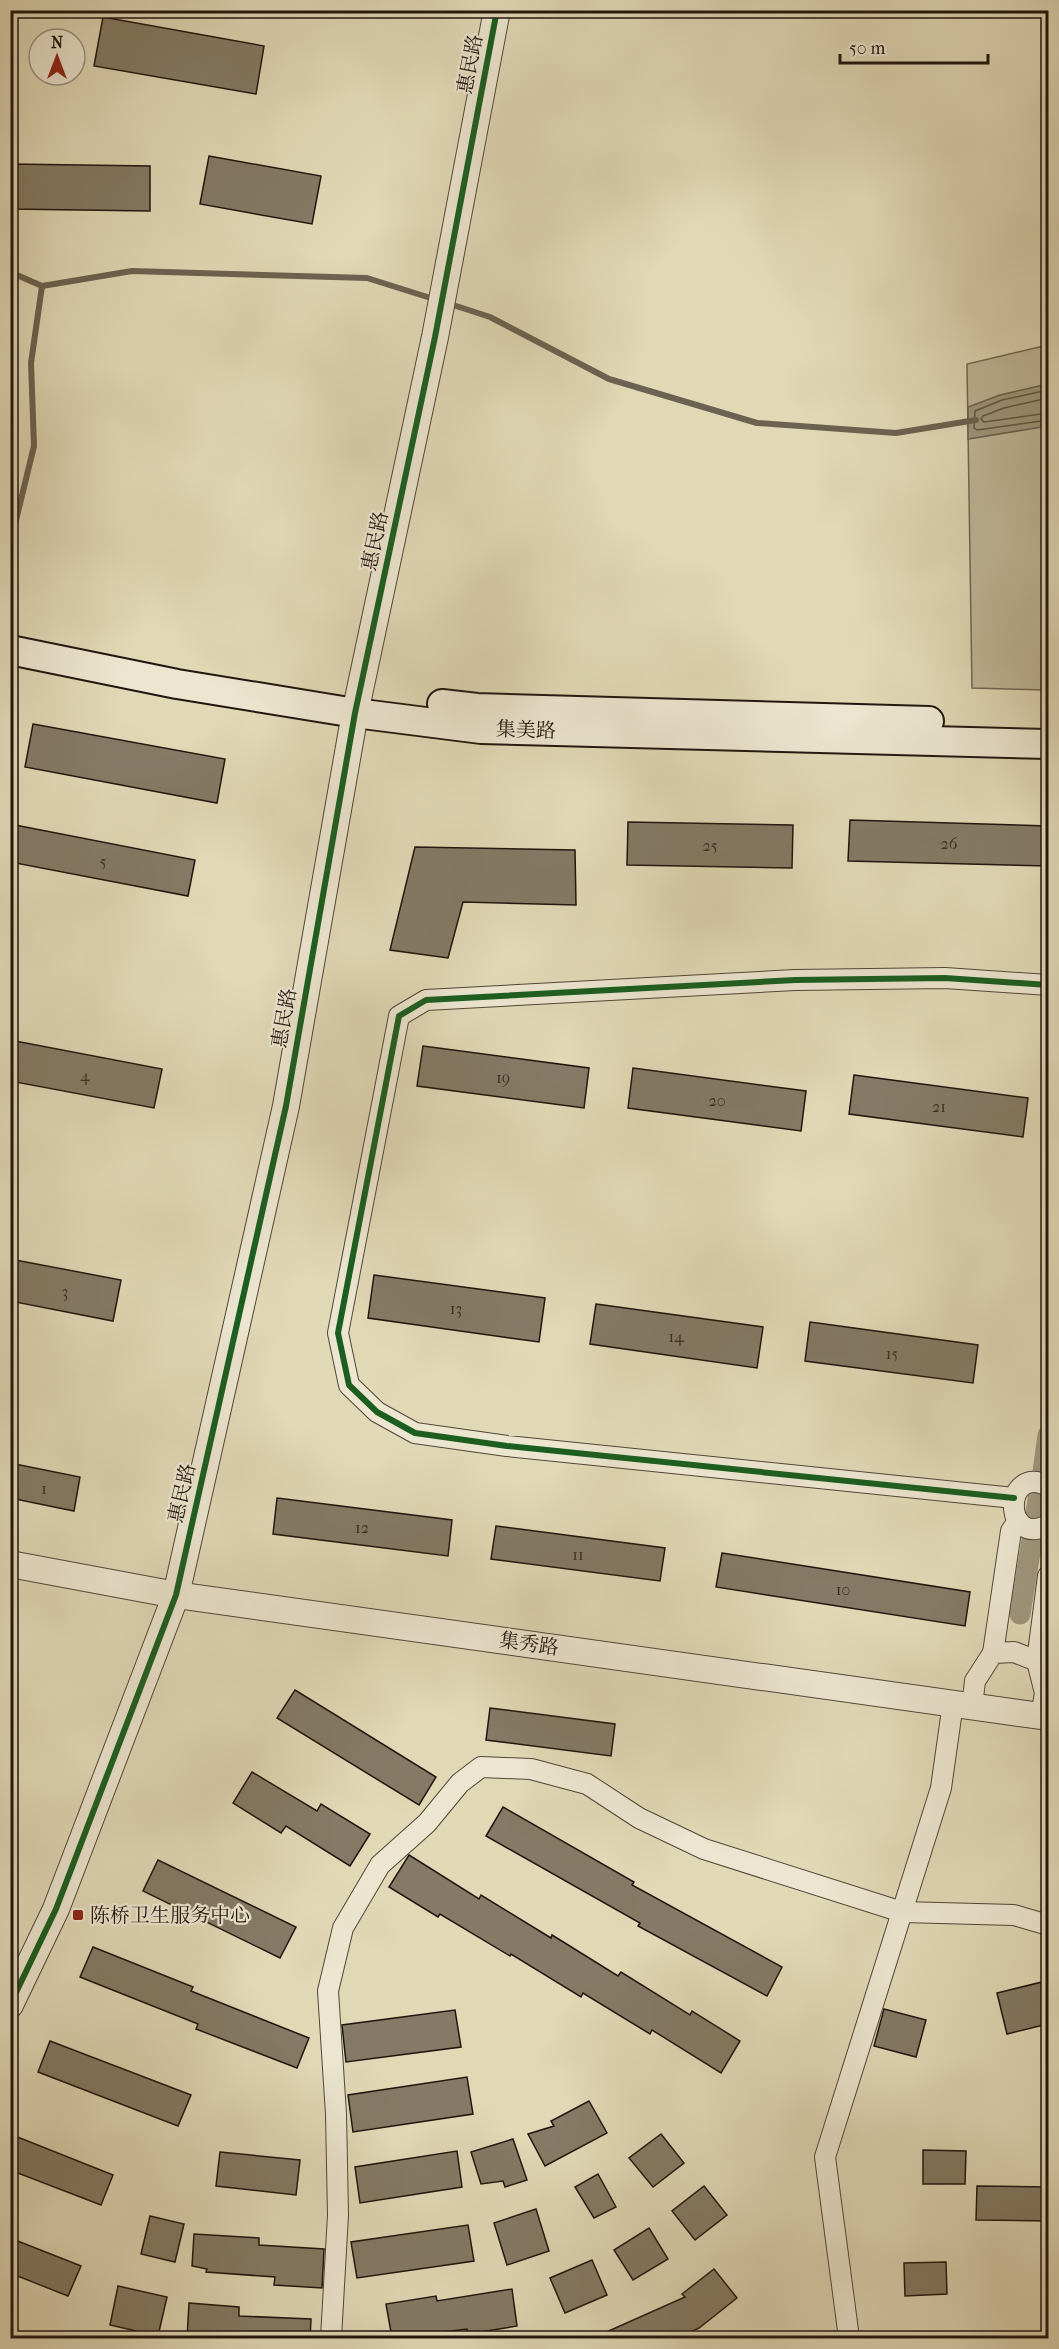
<svg xmlns="http://www.w3.org/2000/svg" width="1059" height="2349" font-family="'IM FELL French Canon','Noto Serif SC',serif">
<style>
.green{fill:#c0b799;stroke:#706654;stroke-width:1.5}
.water{fill:#9f967d;stroke:#6c6251;stroke-width:1.5}
.lines{fill:none;stroke-linecap:round;stroke-linejoin:round}
.shore{stroke:#605646;stroke-width:1.5}
.stream{stroke:#6c6251;stroke-width:6}
.canal{stroke:#9f967d;stroke-width:21}
.building{fill:#847a65;stroke:#20150e;stroke-width:1.5}
.minor-casing{stroke:#504638;stroke-width:22}
.tertiary-casing{stroke:#504638;stroke-width:28}
.secondary-casing{stroke:#20150e;stroke-width:32}
.minor{stroke:#ece6d0;stroke-width:20}
.tertiary{stroke:#ece6d0;stroke-width:26}
.secondary{stroke:#ece6d0;stroke-width:28}
.cycleway-casing{stroke:#ece6d0;stroke-width:10}
.cycleway{stroke:#1b5e20;stroke-width:6}
.poi-dot{fill:#8f2418;stroke:#ece6d0;stroke-width:2}
.labels{text-anchor:middle;dominant-baseline:central;stroke-width:4.5;stroke-linejoin:round;paint-order:stroke}
.number-label{font-size:16px;fill:#392e24}
.street-label{font-size:20px;fill:#20150e;stroke:#ece6d0}
.poi-label{font-size:20px;fill:#20150e;stroke:#ece6d0;text-anchor:start}
</style>
<rect width="100%" height="100%" fill="#e1d8b6"/>
<filter id="stains"><feTurbulence type="fractalNoise" baseFrequency=".00333" numOctaves="4"/><feColorMatrix values="0 0 0 0 .2 0 0 0 0 .09 0 0 0 0 .02 0 0 0 .5 -.17"/></filter>
<radialGradient id="worn" r=".72"><stop offset=".6" stop-color="#630" stop-opacity="0"/><stop offset="1" stop-color="#630" stop-opacity=".3"/></radialGradient>
<path class="green" d="M1048,345v345l-76,-2 -5,-324z"/>
<path class="water" d="M1048,384v42l-80,13v-32l32,-12z"/>
<g class="lines">
<g class="shore">
<path d="M1048,390l-46,10 -27,11 -1,17 3,2 71,-10"/>
<path d="M1048,398l-44,10 -21,8 -2,3 3,3 64,-9"/>
</g>
<g class="stream">
<path d="M10,272l32,14 90,-15 235,7 70,22"/>
<path d="M447,303l43,14 119,62 148,44 139,10 80,-13"/>
<path d="M10,545l24,-99 -3,-83 11,-77"/>
</g>
<g class="canal">
<path d="M1043,1472l5,-37"/>
<path d="M1035,1518l4,-24"/>
<path d="M1020,1614l12,-74"/>
</g>
</g>
<g class="building">
<path d="M103,17l161,29 -8,48 -162,-28z"/>
<path d="M209,156l112,20 -9,48 -112,-20z"/>
<path d="M10,164l140,2v45l-140,-2z"/>
<path d="M33,724l192,35 -8,44 -192,-36z"/>
<path d="M850,820l198,6v40l-200,-5z"/>
<path d="M628,822l165,3 -1,43 -165,-3z"/>
<path d="M10,824l185,36 -7,36 -178,-34z"/>
<path d="M415,847l160,3 1,55 -113,-3 -15,56 -58,-8z"/>
<path d="M10,1040l152,29 -8,39 -144,-27z"/>
<path d="M423,1046l166,22 -5,40 -167,-22z"/>
<path d="M633,1068l173,23 -5,40 -173,-23z"/>
<path d="M854,1075l174,23 -5,39 -174,-23z"/>
<path d="M10,1259l111,21 -8,41 -103,-20z"/>
<path d="M374,1275l171,23 -6,44 -171,-24z"/>
<path d="M596,1304l167,23 -6,41 -167,-24z"/>
<path d="M810,1322l168,23 -5,38 -168,-22z"/>
<path d="M10,1463l70,14 -6,34 -64,-13z"/>
<path d="M277,1498l175,22 -4,36 -175,-22z"/>
<path d="M496,1526l169,22 -5,33 -169,-22z"/>
<path d="M722,1553l248,39 -5,34 -249,-39z"/>
<path d="M295,1690l141,87 -17,28 -142,-87z"/>
<path d="M490,1708l125,16 -4,32 -125,-16z"/>
<path d="M252,1772l65,39 4,-7 49,30 -20,32 -64,-40 -5,7 -48,-30z"/>
<path d="M503,1807l131,75 -2,3 150,82 -15,29 -129,-70 2,-3 -154,-87z"/>
<path d="M409,1855l70,44 2,-4 70,43 1,-3 66,41 3,-4 69,43 2,-4 48,30 -19,32 -69,-43 -2,4 -67,-41 -2,4 -70,-43 -1,2 -70,-42 -2,3 -49,-30z"/>
<path d="M158,1860l138,67 -16,31 -137,-67z"/>
<path d="M93,1947l100,40 -2,4 118,47 -12,30 -101,-39 2,-5 -118,-47z"/>
<path d="M1042,1982l6,26v16l-41,10 -10,-41z"/>
<path d="M884,2009l42,11 -10,37 -42,-11z"/>
<path d="M455,2010l6,37 -115,15 -4,-37z"/>
<path d="M50,2041l141,54 -13,31 -140,-54z"/>
<path d="M467,2077l6,37 -120,18 -5,-37z"/>
<path d="M589,2101l18,32 -62,33 -17,-32 26,-8 -3,-5z"/>
<path d="M10,2134l103,41 -12,30 -91,-35z"/>
<path d="M661,2134l23,29 -31,24 -24,-29z"/>
<path d="M513,2139l14,41 -22,7 -2,-6 -22,3 -10,-32z"/>
<path d="M923,2150l43,1 -1,33h-42z"/>
<path d="M457,2151l5,36 -102,16 -5,-36z"/>
<path d="M220,2152l80,8 -4,35 -80,-9z"/>
<path d="M598,2174l18,33 -22,11 -19,-31z"/>
<path d="M704,2186l23,29 -32,25 -23,-29z"/>
<path d="M977,2186l71,1v34l-72,-1z"/>
<path d="M536,2209l13,42 -42,14 -13,-42z"/>
<path d="M150,2216l34,8 -9,38 -34,-8z"/>
<path d="M468,2225l6,36 -117,17 -6,-36z"/>
<path d="M649,2228l19,31 -35,21 -19,-30z"/>
<path d="M194,2234l65,4v7l65,4 -2,39 -48,-3 1,-8 -69,-5 1,-3 -15,-3z"/>
<path d="M10,2238l71,28 -13,30 -58,-23z"/>
<path d="M592,2260l15,35 -42,18 -15,-35z"/>
<path d="M946,2262l1,32 -42,2 -1,-33z"/>
<path d="M714,2269l23,29 -38,30 -21,10h-85l92,-41 -3,-3z"/>
<path d="M118,2286l49,11 -9,39 -48,-11z"/>
<path d="M512,2289l5,37 -49,8 -1,-5 -75,9 -6,-34 50,-8 1,5z"/>
<path d="M189,2303l50,4v9l72,3 -1,19h-123z"/>
</g>
<g class="lines">
<defs>
<g id="minor">
<path d="M1048,1486c-45,-23 -46,62 0,39"/>
<path d="M1014,1498l-507,-52 -92,-13 -38,-21 -28,-27 -11,-52 61,-317 27,-16 369,-20 150,-2 103,7"/>
<path d="M993,1653l18,-122 7,-10"/>
<path d="M1037,1661l11,-85"/>
<path d="M972,1706l3,-25 18,-28 21,-1 23,9 8,32 -4,23"/>
<path d="M331,2338l7,-123 -2,-101 -8,-123 15,-63 37,-63 47,-42 33,-40 21,-16 50,2 56,15 52,34 65,31 198,63 112,3 34,10"/>
<path d="M849,2338l-24,-181 116,-369 12,-85"/>
</g>
<g id="tertiary">
<path d="M10,1564l166,31 872,122"/>
<path d="M10,2005l46,-96 120,-314 110,-489 69,-393 80,-376 62,-327"/>
</g>
<g id="secondary">
<path d="M10,650l167,34 178,29 126,16 567,15"/>
<path d="M442,704l35,4 452,13"/>
</g>
</defs>
<use href="#minor" class="minor-casing"/>
<use href="#tertiary" class="tertiary-casing"/>
<use href="#secondary" class="secondary-casing"/>
<use href="#minor" class="minor"/>
<use href="#tertiary" class="tertiary"/>
<use href="#secondary" class="secondary"/>
<defs>
<g id="cycleway">
<path d="M1014,1498l-507,-52 -92,-13 -38,-21 -28,-27 -11,-52 61,-317 27,-16 369,-20 150,-2 103,7"/>
<path d="M10,2005l46,-96 120,-314 110,-489 69,-393 80,-376 62,-327"/>
</g>
</defs>
<use href="#cycleway" class="cycleway-casing"/>
<use href="#cycleway" class="cycleway"/>
</g>
<rect class="poi-dot" x="72" y="1909" width="12" height="12" rx="3"/>
<g class="labels">
<g class="number-label">
<text x="949" y="843">26</text>
<text x="710" y="845">25</text>
<text x="103" y="861">5</text>
<text x="85" y="1075">4</text>
<text x="503" y="1077">19</text>
<text x="717" y="1100">20</text>
<text x="939" y="1106">21</text>
<text x="65" y="1291">3</text>
<text x="456" y="1308">13</text>
<text x="676" y="1336">14</text>
<text x="892" y="1353">15</text>
<text x="44" y="1488">1</text>
<text x="362" y="1527">12</text>
<text x="578" y="1554">11</text>
<text x="843" y="1589">10</text>
</g>
<g class="street-label">
<text transform="translate(470 64) rotate(-79)">惠民路</text>
<text transform="translate(375 541) rotate(-78)">惠民路</text>
<text transform="translate(526 730) rotate(2)">集美路</text>
<text transform="translate(284 1018) rotate(-80)">惠民路</text>
<text transform="translate(182 1493) rotate(-77)">惠民路</text>
<text transform="translate(529 1644) rotate(8)">集秀路</text>
</g>
<g class="poi-label">
<text x="90" y="1915">陈桥卫生服务中心</text>
</g>
</g>
<rect width="1059" height="2349" fill="none" stroke="#e1d8b6" stroke-width="36"/>
<rect x="12" y="12" width="1035" height="2325" fill="none" stroke="#20150e" stroke-width="3"/>
<rect x="18" y="18" width="1023" height="2313" fill="none" stroke="#20150e" stroke-width="1.5"/>
<g transform="translate(57 57)"><circle r="28" fill="#ece6d0" stroke="#9a9282" stroke-width="1.5"/>
<path d="M0-4.5L10 22L0 15L-10 22Z" fill="#8f2418"/>
<text y="-9" font-size="16" font-weight="bold" text-anchor="middle" fill="#20150e">N</text>
</g>
<path d="M840 54v9h148v-9" fill="none" stroke="#20150e" stroke-width="3"/>
<text x="849" y="54" font-size="18" fill="#20150e" stroke="#ece6d0" stroke-width="4.5" paint-order="stroke">50 m</text>
<rect width="100%" height="100%" filter="url(#stains)"/>
<rect width="100%" height="100%" fill="url(#worn)"/>
</svg>
